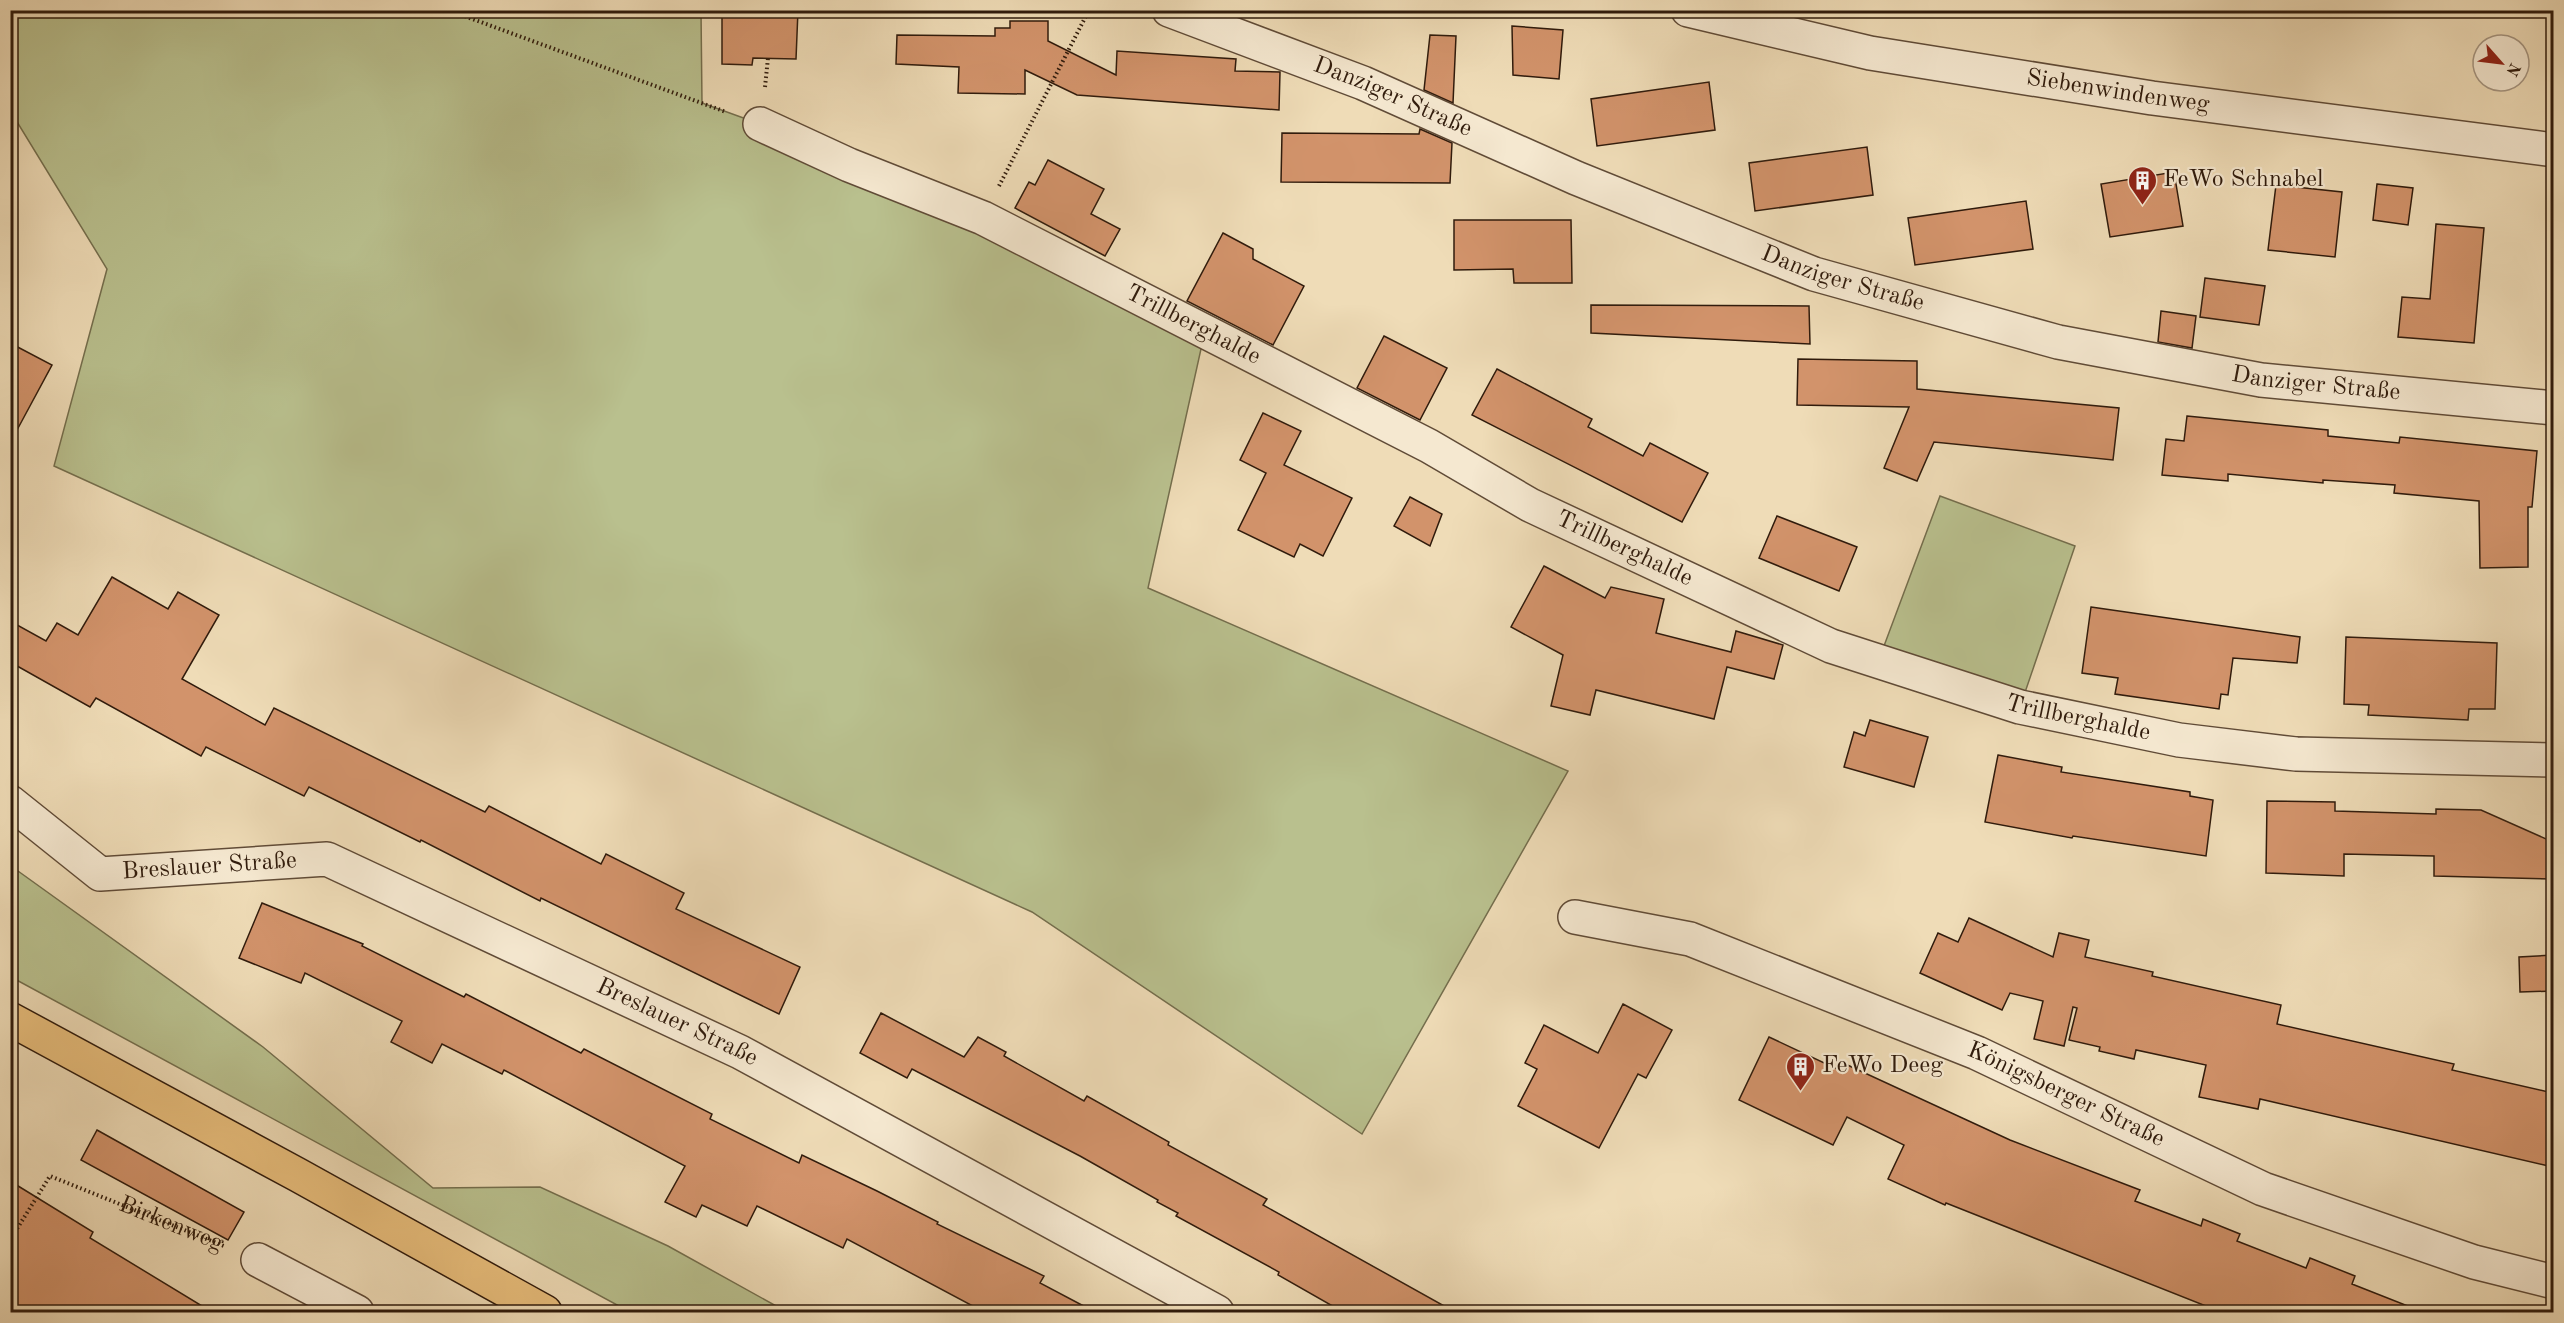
<svg xmlns="http://www.w3.org/2000/svg" width="2564" height="1323" font-family="'Old Standard TT',serif">
<style>
.green{fill:#b9c08e;stroke:#746e4d;stroke-width:1.5}
.building{fill:#d2936b;stroke:#301b0c;stroke-width:1.5}
.lines{fill:none;stroke-linecap:round;stroke-linejoin:round}
.minor-casing{stroke:#604b37;stroke-width:36}
.major-casing{stroke:#301b0c;stroke-width:36}
.path{stroke:#301b0c;stroke-width:4;stroke-dasharray:1.5 3;stroke-linecap:butt}
.minor{stroke:#f5e8d0;stroke-width:33}
.major{stroke:#e8be7c;stroke-width:33}
.labels{text-anchor:middle;dominant-baseline:central;stroke-width:4.5;stroke-linejoin:round;paint-order:stroke}
.street-label{font-size:24px;fill:#301b0c;stroke:#f5e8d0}
.poi-label{font-size:24px;fill:#301b0c;stroke:#f5e8d0;text-anchor:start}
</style>
<rect width="100%" height="100%" fill="#efdcb7"/>
<filter id="stains"><feTurbulence type="fractalNoise" baseFrequency=".00333" numOctaves="4"/><feColorMatrix values="0 0 0 0 .2 0 0 0 0 .09 0 0 0 0 .02 0 0 0 .5 -.17"/></filter>
<radialGradient id="worn" r=".72"><stop offset=".6" stop-color="#630" stop-opacity="0"/><stop offset="1" stop-color="#630" stop-opacity=".3"/></radialGradient>
<g class="green">
<path d="M11,11h690l1,92 58,21 445,207 -57,257 420,183 -206,363 -330,-222 -978,-446 53,-197 -96,-157z"/>
<path d="M1940,496l135,50 -55,161 -142,-45z"/>
<path d="M11,866l252,181 170,141 107,-1 128,59 119,66h-157l-619,-335z"/>
</g>
<g class="building">
<path d="M722,10h76l-2,49 -43,-1 -1,7 -30,-1z"/>
<path d="M1010,21h38v20l68,34 1,-24 119,8 -1,12 45,1 -1,38 -202,-15 -52,-25v24l-67,-1 1,-26 -63,-3 1,-29 98,1v-8h15z"/>
<path d="M1512,26l51,4 -4,49 -46,-4z"/>
<path d="M1430,35l26,1 -3,67 -29,-13z"/>
<path d="M1709,82l6,48 -118,16 -6,-47z"/>
<path d="M1420,129l32,14 -2,40 -169,-1 1,-49 137,1z"/>
<path d="M1867,147l6,48 -118,16 -6,-48z"/>
<path d="M1048,160l56,29 -13,25 29,15 -15,27 -90,-48 14,-26 6,3z"/>
<path d="M2174,172l9,54 -73,11 -9,-53z"/>
<path d="M2377,184l36,4 -5,37 -35,-5z"/>
<path d="M2276,185l66,7 -7,65 -67,-7z"/>
<path d="M2026,201l7,48 -118,16 -7,-47z"/>
<path d="M1454,220h117l1,63h-58l-1,-14 -59,1z"/>
<path d="M2436,224l48,4 -10,115 -76,-6 4,-40 28,2z"/>
<path d="M1223,233l30,16v10l51,27 -31,59 -86,-44z"/>
<path d="M2205,278l60,8 -6,39 -59,-8z"/>
<path d="M1591,305l218,1 1,38 -219,-11z"/>
<path d="M2161,311l35,5 -4,32 -34,-6z"/>
<path d="M1384,336l63,32 -27,52 -63,-32z"/>
<path d="M10,343l42,22 -42,78z"/>
<path d="M1798,359l119,2v28l202,19 -6,52 -179,-18 -17,39 -33,-13 25,-61 -112,-2z"/>
<path d="M1497,369l95,50 -4,8 55,29 7,-13 58,30 -26,49 -210,-107z"/>
<path d="M1263,413l38,18 -17,34 68,33 -29,58 -23,-12 -6,13 -56,-27 28,-57 -26,-13z"/>
<path d="M2187,416l141,14v6l71,7 1,-6 137,14 -5,56h-4v60l-48,1 -1,-67 -85,-8 1,-8 -72,-5v3l-95,-9v7l-66,-6 4,-36 18,2z"/>
<path d="M1410,497l32,17 -12,32 -36,-20z"/>
<path d="M1777,516l80,31 -18,44 -80,-33z"/>
<path d="M1544,566l61,32 6,-11 53,12 -8,34 75,19 5,-21 47,14 -9,34 -47,-12 -13,52 -118,-29 -6,25 -39,-9 12,-51 -52,-28z"/>
<path d="M112,577l56,32 10,-17 41,23 -37,64 83,46 9,-17 211,104 4,-6 112,58 5,-10 78,39 -8,16 124,58 -21,47 -238,-116 -1,3 -119,-61 -1,2 -111,-55 -5,9 -98,-49 -5,9 -105,-58 -6,9 -80,-45v-41l36,20 11,-18 21,12z"/>
<path d="M2091,607l209,30 -3,26 -64,-5 -5,37 -7,-1 -2,15 -104,-15 3,-16 -36,-5z"/>
<path d="M2346,637l151,6 -2,66h-26l-1,11 -100,-5 1,-10 -25,-1z"/>
<path d="M1870,720l58,17 -14,50 -70,-20 10,-35 11,4z"/>
<path d="M1998,755l64,12 -1,5 129,20v4l23,4 -7,56 -133,-20 -1,2 -87,-16z"/>
<path d="M2267,801l68,1v9l101,3v-5l45,1 72,32v37l-119,-3v-20l-90,-2v22l-78,-3z"/>
<path d="M262,903l101,41 -1,2 102,51 2,-3 115,59 3,-4 128,65 -2,5 89,44 3,-8 75,36 61,31 -1,2 107,52 -4,7 55,29h-111l-137,-73 -4,9 -86,-42 -10,20 -45,-21 -6,12 -31,-15 20,-36 -181,-96 -2,4 -60,-30 -10,19 -41,-21 11,-21 -97,-48 -4,10 -62,-25z"/>
<path d="M1969,918l84,39 6,-24 30,7 -4,17 68,15 -1,4 129,29 -4,19 177,40 -2,6 101,23v74l-293,-68 -2,10 -59,-12 7,-32 -70,-15 -2,9 -35,-8 1,-4 -31,-7 8,-32 -4,-1 -9,39 -30,-7 9,-38 -33,-8 -8,17 -82,-37 18,-40 20,9z"/>
<path d="M2553,955v36l-33,1 -1,-35z"/>
<path d="M1623,1004l49,26 -26,48 -8,-4 -39,74 -81,-42 19,-37 -12,-6 19,-38 54,28z"/>
<path d="M881,1013l83,44 14,-20 28,15 -2,4 80,45 3,-5 82,46 -1,3 99,54 -4,6 192,107h-112l-65,-37 1,-3 -103,-56 2,-3 -21,-11 1,-2 -78,-44 -168,-87 -5,9 -47,-25z"/>
<path d="M1769,1037l68,32 4,-7 169,78 130,50 -5,11 66,25 2,-7 37,15 -3,7 69,27 4,-10 45,18 -3,8 66,26v2h-197l-275,-109 -1,2 -57,-26 16,-34 -57,-28 -14,28 -94,-45z"/>
<path d="M97,1130l147,82 -16,28 -147,-80z"/>
<path d="M10,1181l83,51 -3,6 122,74h-202z"/>
</g>
<g class="lines">
<defs>
<g id="minor">
<path id="s2" d="M1169,10l194,73 213,95 238,96 244,68 203,38 293,28"/>
<path id="s3" d="M1688,10l182,43 282,45 402,52"/>
<path id="s4" d="M760,124l89,41 134,53 446,228 101,59 301,141 189,61 159,33 117,14 258,6"/>
<path id="s5" d="M10,802l90,72 227,-15 413,193 477,260"/>
<path id="s6" d="M1575,917l115,22 287,114 286,136 211,73 80,20"/>
<path d="M258,1260l99,52"/>
</g>
<path id="major" d="M10,1019l288,156 247,137"/>
</defs>
<use href="#minor" class="minor-casing"/>
<use href="#major" class="major-casing"/>
<g class="path">
<path d="M448,10l278,102"/>
<path d="M765,87l3,-29"/>
<path d="M999,186l90,-176"/>
<path id="s1" d="M10,1240l40,-64 174,70"/>
</g>
<use href="#minor" class="minor"/>
<use href="#major" class="major"/>
</g>
<defs>
<symbol id="building-pin" viewBox="-11 -11 22 30"><path d="M0 17L-7.5 6A9.5 9.5 0 1 1 7.5 6Z" fill="#8f2418" stroke="#f5e8d0"/><path d="M-4-6H4V6H1V3H-1V6H-4ZM-2.5-4.3h1.7v1.8h-1.7ZM.8-4.3h1.7v1.8H.8ZM-2.5-1h1.7V.8h-1.7ZM.8-1h1.7V.8H.8Z" fill="#fff"/></symbol>
</defs>
<g fill-rule="evenodd">
<use href="#building-pin" x="2126" y="164" width="33" height="45"/>
<use href="#building-pin" x="1784" y="1050" width="33" height="45"/>
</g>
<g class="labels">
<g class="street-label">
<text stroke="none"><textPath href="#s3" startOffset="438">Siebenwindenweg</textPath></text>
<text stroke="none"><textPath href="#s2" startOffset="240">Danziger Straße</textPath></text>
<text stroke="none"><textPath href="#s2" startOffset="726">Danziger Straße</textPath></text>
<text stroke="none"><textPath href="#s4" startOffset="478">Trillberghalde</textPath></text>
<text stroke="none"><textPath href="#s2" startOffset="1212">Danziger Straße</textPath></text>
<text stroke="none"><textPath href="#s4" startOffset="964">Trillberghalde</textPath></text>
<text stroke="none"><textPath href="#s4" startOffset="1450">Trillberghalde</textPath></text>
<text stroke="none"><textPath href="#s5" startOffset="225">Breslauer Straße</textPath></text>
<text stroke="none"><textPath href="#s5" startOffset="729">Breslauer Straße</textPath></text>
<text stroke="none"><textPath href="#s6" startOffset="524">Königsberger Straße</textPath></text>
<text stroke="none"><textPath href="#s1" startOffset="206">Birkenweg</textPath></text>
</g>
<g class="poi-label">
<text x="2163" y="180">FeWo Schnabel</text>
<text x="1822" y="1066">FeWo Deeg</text>
</g>
</g>
<rect width="2564" height="1323" fill="none" stroke="#efdcb7" stroke-width="36"/>
<rect x="12" y="12" width="2540" height="1299" fill="none" stroke="#301b0c" stroke-width="3"/>
<rect x="18" y="18" width="2528" height="1287" fill="none" stroke="#301b0c" stroke-width="1.5"/>
<g transform="translate(2501 63) rotate(118)"><circle r="28" fill="#f5e8d0" stroke="#a69682" stroke-width="1.5"/>
<path d="M0-4.5L10 22L0 15L-10 22Z" fill="#8f2418"/>
<text y="-9" font-size="16" font-weight="bold" text-anchor="middle" fill="#301b0c">N</text>
</g>
<rect width="100%" height="100%" filter="url(#stains)"/>
<rect width="100%" height="100%" fill="url(#worn)"/>
</svg>
